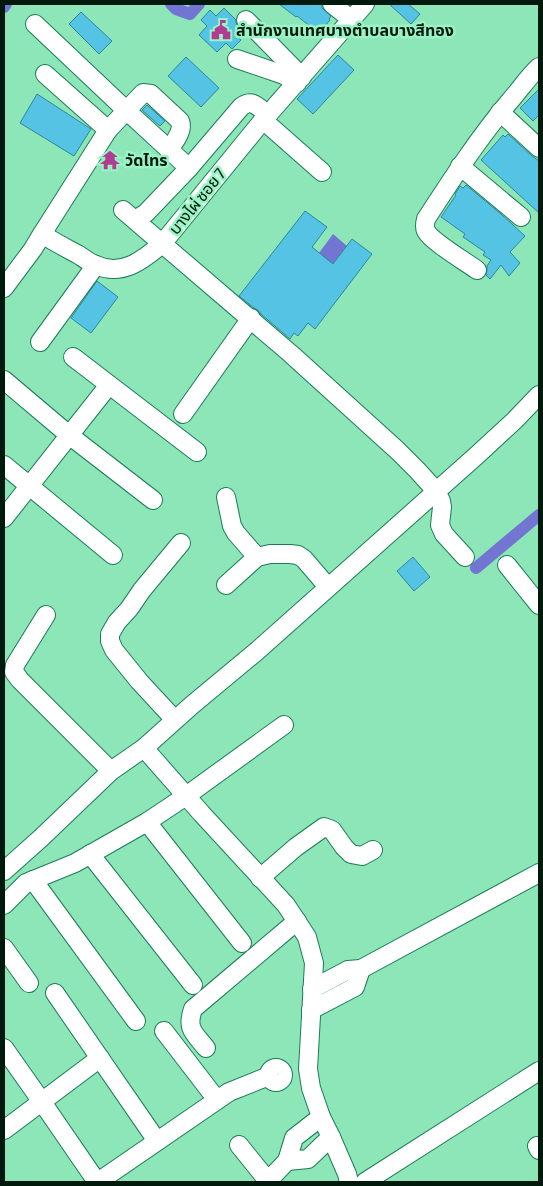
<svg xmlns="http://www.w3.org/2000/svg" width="543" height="1186" font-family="'Asap Condensed','Noto Sans Thai',sans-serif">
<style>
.water{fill:#7375d3}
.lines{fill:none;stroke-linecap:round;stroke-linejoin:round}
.canal{stroke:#7375d3;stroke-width:12}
.building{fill:#55c4e4;stroke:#30859d}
.minor-casing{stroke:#1a7d54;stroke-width:20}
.minor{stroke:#fff;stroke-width:18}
.labels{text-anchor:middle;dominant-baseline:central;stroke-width:5;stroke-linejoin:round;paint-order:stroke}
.poi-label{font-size:16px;font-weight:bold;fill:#00190c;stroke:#99f3c4;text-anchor:start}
.street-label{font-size:16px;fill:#00190c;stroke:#99f3c4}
</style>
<rect width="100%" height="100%" fill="#8ce6b7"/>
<path class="water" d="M333,234l14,12 -14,18 -14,-11z"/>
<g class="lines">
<g class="canal">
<path d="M171,4l5,5 14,5 9,-10"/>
<path d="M4,7l2,-3"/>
<path d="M476,568l63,-53"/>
</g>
</g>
<g class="building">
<path d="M279,4h43v4l9,8 -2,3 1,1 -11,13 -22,-17 -1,1z"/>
<path d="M389,4h19l12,10 -9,10z"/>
<path d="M224,8l12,12v3l4,6 -6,5 7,6 -9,9 -6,-6 -9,9 -18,-17 8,-9 -6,-6 9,-10 6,6z"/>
<path d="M81,12l31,29 -13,13 -30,-30z"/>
<path d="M338,55l16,15 -41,44 -16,-15z"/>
<path d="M186,57l33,31 -18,19 -33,-31z"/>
<path d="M539,89v26l-6,6 -13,-13z"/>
<path d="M37,94l54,35 -17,27 -54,-33z"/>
<path d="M147,105l18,16 -5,5 -18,-16z"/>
<path d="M508,134l24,22 7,5v52l-58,-53 22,-25 2,2z"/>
<path d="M466,185l35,29 24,22 -15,16 10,11 -11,13 -8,-11 -11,14 -4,-4 1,-4v-5l4,-6 -8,-5 2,-3 -22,-15 2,-3 -24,-17 15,-22 -1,-1 5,-8 3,2z"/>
<path d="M305,211l22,16 -15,20 21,17 19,-25 20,15 -57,75 -7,-6 -10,13 -4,-3 -4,6 -29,-25 -3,-4 -4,-2 -15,-12z"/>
<path d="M97,281l21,16 -27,36 -20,-15z"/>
<path d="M413,557l17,20 -16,14 -17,-20z"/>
</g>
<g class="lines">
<defs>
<g id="minor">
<path d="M332,4l20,16"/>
<path d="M246,20l56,57"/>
<path d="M35,24l92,87 62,57"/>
<path d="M237,59l47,16 13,8"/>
<path d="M45,74l63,56"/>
<path d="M500,112l39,36"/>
<path d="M263,120l59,52"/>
<path d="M460,166l61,51"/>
<path d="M123,210l168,144 107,97 19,19 19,21 5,10 1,6 -2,18 4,9 21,23"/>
<path d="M135,220l11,-7 43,-45 52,-61c11,-9 17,0 27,8"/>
<path d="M42,234l66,-104 35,-37 8,1 29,27c4,10 -6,21 -11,29"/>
<path d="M477,270c-11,-8 -46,-29 -51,-39 -2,-4 -1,-8 0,-12 26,-40 52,-80 83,-117 10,-11 19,-25 30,-35"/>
<path d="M4,288l29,-39 9,-15c12,8 24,14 37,21 6,4 11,8 17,10 26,12 47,-5 66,-21l97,-119 106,-121"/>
<path d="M40,342l56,-77"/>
<path d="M73,357l124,95"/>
<path d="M4,380l65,55 84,65"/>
<path d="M183,414l68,-96"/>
<path d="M4,465l109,90"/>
<path d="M226,497l6,29 4,7 21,24"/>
<path d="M4,518l105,-133"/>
<path d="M507,565l32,40"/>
<path d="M226,585l31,-28 13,-3h20l8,1 6,4 24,28"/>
<path d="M46,615l-31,50 -1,7 6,8 91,91"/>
<path d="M175,720l-36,-39 -25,-31 -4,-9v-7l7,-12 12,-13 13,-19 39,-47"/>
<path d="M144,748l58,66 84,91 21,32 7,26 -6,106 3,19 10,29 10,20 16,37 2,8"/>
<path d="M147,822l95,121"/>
<path d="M90,854l103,131"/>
<path d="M4,871l37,-33 70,-67 33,-23 48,-43 65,-54 219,-195 39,-36 24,-25"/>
<path d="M260,878l36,-31 28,-20 8,3 12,17 7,7 11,2 11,-6"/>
<path d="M33,880l103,141"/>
<path d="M4,905l22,-22 49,-20 72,-41 39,-26 98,-71"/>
<path d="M4,948l25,35"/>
<path d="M312,989l36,-19 13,-1 178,-96"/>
<path d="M55,993l102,148"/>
<path d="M311,1010l44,-23 6,-18"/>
<path d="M164,1031l53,69"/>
<path d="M4,1048l38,54 55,80"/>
<path d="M206,1048c-12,-15 -20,-19 -13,-39l104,-88"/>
<circle cx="276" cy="1075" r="7"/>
<path d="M4,1130l96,-72"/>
<path d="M239,1145l29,36"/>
<path d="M537,1146l2,4"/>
<path d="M287,1161l21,-2 23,-22"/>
<path d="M98,1182l131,-90 40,-16"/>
<path d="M267,1182l20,-21 7,-23 27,-21"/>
<path d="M365,1182l174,-111"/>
</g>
</defs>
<use href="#minor" class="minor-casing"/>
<use href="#minor" class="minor"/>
</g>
<defs>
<symbol id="civic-bare" viewBox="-9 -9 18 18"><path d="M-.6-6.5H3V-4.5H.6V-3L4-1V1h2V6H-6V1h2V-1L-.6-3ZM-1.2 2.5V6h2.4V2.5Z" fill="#b23b92" stroke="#99f3c4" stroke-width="2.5" paint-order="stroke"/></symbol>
<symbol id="temple-bare" viewBox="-9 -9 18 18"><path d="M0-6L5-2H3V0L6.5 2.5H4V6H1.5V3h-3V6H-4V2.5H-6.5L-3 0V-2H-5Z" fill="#b23b92" stroke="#99f3c4" stroke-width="2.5" paint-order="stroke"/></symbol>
</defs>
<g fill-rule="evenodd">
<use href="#civic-bare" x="207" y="16" width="28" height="28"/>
<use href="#temple-bare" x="96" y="146" width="28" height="28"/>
</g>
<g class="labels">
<g class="poi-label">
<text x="236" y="30">สำนักงานเทศบางตำบลบางสีทอง</text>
<text x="125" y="160">วัดไทร</text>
</g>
<g class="street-label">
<text transform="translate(197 201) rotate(-51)">บางไผ่ ซอย 7</text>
</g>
</g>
<rect width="543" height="1186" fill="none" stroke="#00190c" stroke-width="10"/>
</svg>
